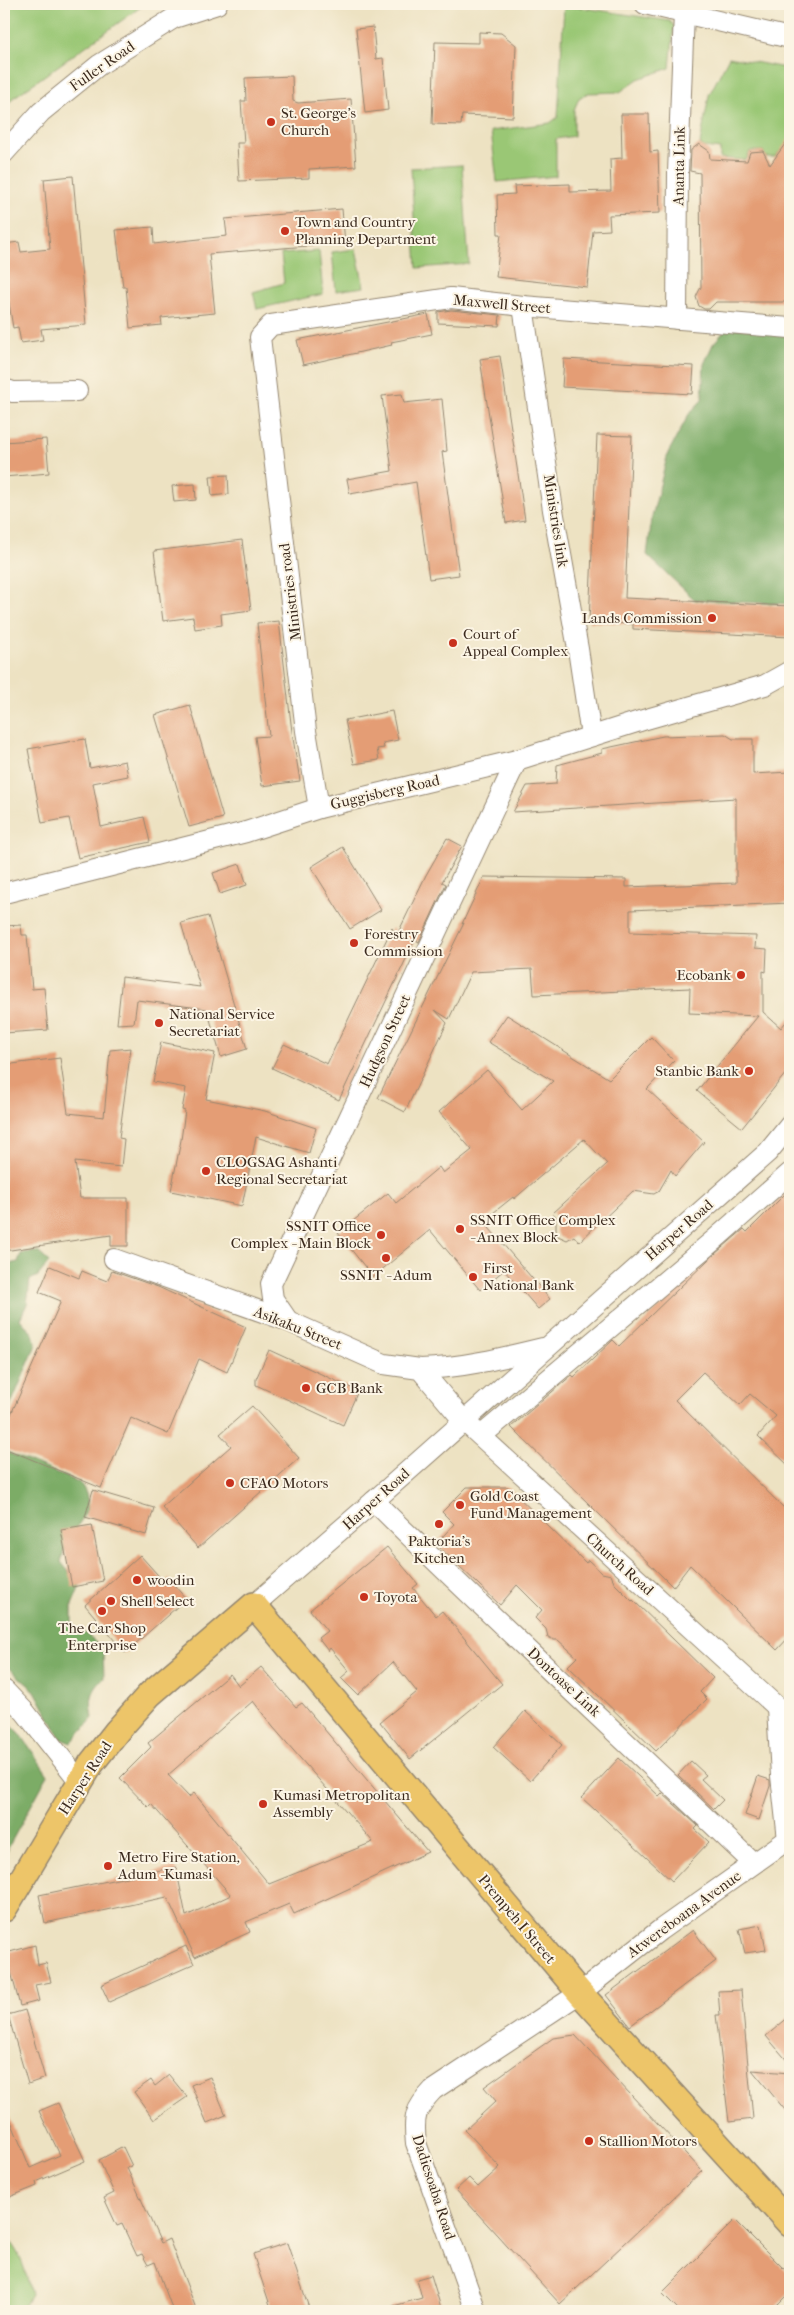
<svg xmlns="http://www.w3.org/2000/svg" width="794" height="2315" font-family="'IM FELL French Canon',serif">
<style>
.green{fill:#9ac775;stroke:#6a784a}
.forest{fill:#7bac66;stroke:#5b6b42}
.building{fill:#e49d74;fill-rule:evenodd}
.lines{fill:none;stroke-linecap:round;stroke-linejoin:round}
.minor-casing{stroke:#948670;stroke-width:22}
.major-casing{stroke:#948670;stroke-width:28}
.minor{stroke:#fff;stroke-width:20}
.major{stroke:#edc569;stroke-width:25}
.poi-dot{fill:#c8321e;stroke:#fcf5e5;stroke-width:2}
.labels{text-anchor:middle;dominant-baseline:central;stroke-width:4;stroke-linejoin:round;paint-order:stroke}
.street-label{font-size:15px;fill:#3b2a1e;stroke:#fcf5e5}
.poi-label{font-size:15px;fill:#3b2a1e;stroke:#fcf5e5;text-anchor:start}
</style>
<rect width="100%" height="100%" fill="#fcf5e5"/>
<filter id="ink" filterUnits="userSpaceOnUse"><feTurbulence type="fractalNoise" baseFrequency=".02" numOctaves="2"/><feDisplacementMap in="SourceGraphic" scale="10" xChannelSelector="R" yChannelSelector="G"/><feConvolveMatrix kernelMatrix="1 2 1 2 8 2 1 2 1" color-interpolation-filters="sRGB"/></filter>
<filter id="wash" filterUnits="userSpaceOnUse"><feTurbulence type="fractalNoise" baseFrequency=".0096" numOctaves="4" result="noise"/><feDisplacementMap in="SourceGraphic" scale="20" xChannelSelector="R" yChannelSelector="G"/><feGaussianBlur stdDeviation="1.12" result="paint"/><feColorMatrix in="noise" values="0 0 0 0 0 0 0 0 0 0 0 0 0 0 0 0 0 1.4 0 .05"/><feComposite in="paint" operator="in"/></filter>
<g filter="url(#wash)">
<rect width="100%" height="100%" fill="#ede2c2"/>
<g class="green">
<path d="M4,4h141l-132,94 -9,11z"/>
<path d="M564,5l106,16 4,5 -4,42 -32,11 -18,13 -32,1 -9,5 -5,12v26l-18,3v37l-59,6 -6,-51 59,-8 8,-6z"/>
<path d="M729,57l61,12v82h-10l-5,6h-9l-3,-6h-13l-4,9 -26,-2v-9l-16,-2 -4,-3 9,-49z"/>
<path d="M462,165l7,99 -52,4 -6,-100z"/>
<path d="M356,249l8,38 -28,4 -4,-39z"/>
<path d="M319,251l4,43 -66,15 -4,-17 31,-9 -3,-29z"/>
<path d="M4,2236c17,15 22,36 27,59l-10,16h-17z"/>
</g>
<g class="forest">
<path d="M727,328l48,3 15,8v265l-95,-4 -48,-45 5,-38 16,-64 21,-39 13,-14 2,-36 9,-20z"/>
<path d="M31,1252h7l11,10 -11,14 -8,4 -3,24 -7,15 13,15 3,11 -32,76v-156l14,-3 3,-8z"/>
<path d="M4,1451l75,31c20,24 0,39 -12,60 -3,6 -4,13 -6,20l19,24 -8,19v22l15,7 16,16 1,28c-14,15 -14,20 -11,40l-22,25 -10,-4 -26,-48 -31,-27z"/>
<path d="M4,1718l18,18 26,39 -44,80z"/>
</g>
<g id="blocks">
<g class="building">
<path d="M373,27l3,32 7,-1 5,52 -23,3 -9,-84z"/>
<path d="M479,32l22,1 15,12 -3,72 -51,-2 -1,10 -29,-1 3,-82 44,1z"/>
<path d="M292,76l1,25 5,2 53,-4 5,67 -47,3v9l-70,3 -2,-38h7l-3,-42h5l-1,-23z"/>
<path d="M621,114h28l1,38 8,-1 2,62 -51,2 1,15 -17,1 -6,56 -91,-10 5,-43h-3l-1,-39 18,-1 -1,-8 56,-2v8l41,-1 -1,-32 12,-1z"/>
<path d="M790,137v165h-74l-7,7h-5l-5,-3 -3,-9 5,-10 -1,-114 -10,-2 1,-21 8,-6 10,7 1,8 37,2 3,-9 13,-1 7,14z"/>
<path d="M73,176l13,149 -45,4 2,11 -22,3 -3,-16 -5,1 -6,-37 -3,1v-48l15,-2 2,10 29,-3 -6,-70z"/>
<path d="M342,209l3,34 -136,11 6,59 -54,5 1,7 -32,3 -4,-41h-3l-7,-57 37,-3 1,17 73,-8 -2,-17z"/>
<path d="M451,310l49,5 -1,11 -61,-3v-11z"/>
<path d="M428,314l4,20 -41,8 1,3 -89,20 -6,-25z"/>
<path d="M500,356l25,164 -19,3 -26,-164z"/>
<path d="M564,359l130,7 -2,28 -130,-7z"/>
<path d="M402,394l2,9 38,-4 5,52 -5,1 17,123 -30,4 -13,-97 -66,12 -3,-15 45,-8 -10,-75z"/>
<path d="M597,435l35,1 -7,162 165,8v31l-157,-8v-5l-44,-2z"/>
<path d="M46,439l3,34 -45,4v-35z"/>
<path d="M228,475l1,19 -17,2 -2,-20z"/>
<path d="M195,484l1,16 -22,2 -2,-16z"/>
<path d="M242,540l9,70 -30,4 1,11 -27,4 -2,-12 -30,4 -9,-70z"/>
<path d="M279,621l13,111 8,49 -38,5 -7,-49 14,-1 -12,-113z"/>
<path d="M190,705l33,113 -34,9 -34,-112z"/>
<path d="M392,711l6,29 -15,3 1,5 -7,1 2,11 -25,4 -9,-44z"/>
<path d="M725,734l8,5h20v35l37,-2v131l-160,7v22l126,4 -1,12 12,1 -1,23 -3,-1v41l18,16 9,-11v51l-48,60 -45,-37 61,-75 -69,-3 1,-25 -156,7 -2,-26 -61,3 -22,47 -14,-9 12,13 -42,89 -27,-14 86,-175 -2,1 22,-47 142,2v8l110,-4v-85l-223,14 14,-26 29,-2 1,-19 45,-12v-4l61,-13z"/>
<path d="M85,739l5,29 35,-7 3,15 -35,7 8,44 43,-10 6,25 -72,16 -9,-40 -27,5 -14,-74z"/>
<path d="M447,838l15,8 -20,36 4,2 -27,58 -4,-2 -76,160 -67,-32 12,-24 43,20 65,-136 5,7 29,-60z"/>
<path d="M343,847l38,63 -31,19 -39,-62z"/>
<path d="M240,864l7,21 -27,9 -7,-21z"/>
<path d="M208,916l39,133 -26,8 -14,-48 -70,-9 -3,23 -17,1 5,-47 78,10 -19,-64z"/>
<path d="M21,925l1,10h5l5,54 12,-1 4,42 -44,3v-107z"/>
<path d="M507,1015l102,64 42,-42 23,24 -27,28 57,53 -29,34 -4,-6 -12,21 -5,3 -21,-3 -54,51 -5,-6 -7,4 -9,-4 -2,-4v-15l-3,-4 54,-49 -23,-25 -70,60 -1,-2 -30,24 67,78 -12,10 -34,-39 -24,20 -50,-60 -57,47 -35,-44 50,-40 8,10 43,-36 4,6 29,-23 -33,-38 48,-42 35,40 31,-29 -65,-39z"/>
<path d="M161,1042l54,11 -9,46 59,12 51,17 -7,25 -53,-16 -14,69 -71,-15 10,-51 4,-29 -3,-1 4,-22 -33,-6z"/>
<path d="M131,1048l-12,90 5,1 -3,28 -46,-5 5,36h48v48h-17v-11l-107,16v-186l56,-7 8,55 36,4 6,-67z"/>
<path d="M790,1189v278l-32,-31 18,-20 -26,-22 -10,11 -37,-33 -28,28 115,114v122l-13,14 -87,-85 -17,22 -162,-160 61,-52 2,2 39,-37 6,6 89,-86 36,-31 3,3z"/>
<path d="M50,1266l29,12 3,-7 25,10 5,-10 46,16 88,40 -19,45 -28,-13 -31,75 -37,-16 -30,70 -97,-40v-18l57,-129 -22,-9z"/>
<path d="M269,1350l89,41 -15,34 -87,-40v-6z"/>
<path d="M252,1406l47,52 -101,90 -36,-41 69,-61 -11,-12z"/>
<path d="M467,1487h41l78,76 2,-3 14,13 9,2 4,9 17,17 1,-1 80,78 -13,14 7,7 -51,52 -88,-85 9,-9 -19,-17h-4l-6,-3 -2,-8 -11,-11 7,-8 -25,-25 -17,20 -64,-61 18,-20 -12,-12z"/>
<path d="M93,1490l61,18 -8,27 -61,-18z"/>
<path d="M92,1525l11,56 -31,6 -11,-57z"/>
<path d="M387,1547l31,37 -5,4 23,28 6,-5 60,73 -92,75 -30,-37 37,-30 -24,-30 -35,33 -17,-17 8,-7 -19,-23 -2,3 -10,-13 9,-7 -17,-21z"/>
<path d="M140,1555l25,28 4,-4 17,20 -61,54 -40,-48z"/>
<path d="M261,1667l35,40 6,-4 126,149 -134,62 -5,-10 -43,18 4,10 -55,25 -28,-60 -122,26 -6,-28 137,-28 10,49 45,-21 -80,-91 -3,3 -28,-29 31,-31 -3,-4 82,-69 9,12zM253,1701l20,26 100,115 -104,42 -75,-91 -5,4 -21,-22z"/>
<path d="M525,1711l37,34 -32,36 -37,-34z"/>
<path d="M619,1758l40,38 3,-3 36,33 -3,3 14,13 -37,39 -90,-83z"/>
<path d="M691,1761l15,14 -5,4 22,21 -9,9 -36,-34z"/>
<path d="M758,1776l12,4v6l-11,34 -14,-5z"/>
<path d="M761,1925l5,25 -21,3 -6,-24z"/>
<path d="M693,1930l23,31 -86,65 -24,-31z"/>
<path d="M35,1945l3,20 8,-2 5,19 -16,3 4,16 -19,5 -14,-53z"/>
<path d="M186,1946l8,18 -85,38 -8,-17z"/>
<path d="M741,1990l12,129 -24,3 -13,-107h4l-2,-24z"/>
<path d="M25,2010l20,68 -17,6 -20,-69z"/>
<path d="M790,2016v48l-24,-28z"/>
<path d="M575,2035l127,136 -142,133 -104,-114 13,-12 9,9 22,-20 -35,-37 31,-29 -12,-14 69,-49z"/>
<path d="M752,2070l38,3v43z"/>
<path d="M169,2075l18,22 -33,23 -20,-28 17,-12 4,6z"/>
<path d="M210,2077l16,38 -19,8 -16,-38z"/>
<path d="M58,2103l27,58 -49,21 1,4 -30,12 -3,-8v-86l26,64 30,-13 -21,-44z"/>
<path d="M123,2147l9,19 -5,2 34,75 8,-4 28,72h-24l-18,-49 -7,3 -6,-11 -5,2 -15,-32 -5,2 -13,-28 10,-5 -15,-33z"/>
<path d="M735,2220l55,55v17l-19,19h-91l-18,-18z"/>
<path d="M287,2243l23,68h-38l-19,-57z"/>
<path d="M431,2275l11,36h-52v-4l32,-9 -5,-19z"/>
</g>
</g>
</g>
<g filter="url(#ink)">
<use href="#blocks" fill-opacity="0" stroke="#948670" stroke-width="1"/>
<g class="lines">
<defs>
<g id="minor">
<path d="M645,4l145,34"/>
<path d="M4,153l37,-41 58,-47 75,-47 43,-14"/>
<path d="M523,306l30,204 25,139 13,87"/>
<path d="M677,319l1,-146 6,-161"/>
<path d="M4,389l9,3 64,-1"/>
<path d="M319,808l-13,-77 -46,-394 11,-12 180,-27 72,8 267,22"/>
<path d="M4,893l242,-61 73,-24 198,-48 126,-40 122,-35 25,-14"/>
<path d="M114,1259l174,62 96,43 36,5 43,51 314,287 13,9"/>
<path d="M288,1321l-15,-22 -2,-15 246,-524"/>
<path d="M420,1369c41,-1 82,-11 123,-21"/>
<path d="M481,1436l233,-196 76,-67"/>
<path d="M374,1501c124,123 253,241 379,362"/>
<path d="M254,1605l120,-104 394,-349 22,-27"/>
<path d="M4,1690l21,22 56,71"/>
<path d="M777,1707l4,69 7,64"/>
<path d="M476,2311l-60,-168c-3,-26 -1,-34 17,-53l147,-97 80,-63 130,-92"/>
</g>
<path id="major" d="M4,1909l87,-145 26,-33 33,-37 104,-89 326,388 210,231"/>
</defs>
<use href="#minor" class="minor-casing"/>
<use href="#major" class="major-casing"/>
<use href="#minor" class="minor"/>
<use href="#major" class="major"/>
</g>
</g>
<g class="poi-dot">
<circle cx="271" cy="122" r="5"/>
<circle cx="285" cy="231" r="5"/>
<circle cx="712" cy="618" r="5"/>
<circle cx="453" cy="643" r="5"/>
<circle cx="354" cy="943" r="5"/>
<circle cx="741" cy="975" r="5"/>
<circle cx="159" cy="1023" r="5"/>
<circle cx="749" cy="1071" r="5"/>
<circle cx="206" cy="1171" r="5"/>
<circle cx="460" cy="1229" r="5"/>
<circle cx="381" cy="1235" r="5"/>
<circle cx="386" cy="1258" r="5"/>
<circle cx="473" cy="1277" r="5"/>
<circle cx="306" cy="1388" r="5"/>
<circle cx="230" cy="1483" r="5"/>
<circle cx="460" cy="1505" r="5"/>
<circle cx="439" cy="1524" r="5"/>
<circle cx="137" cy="1580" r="5"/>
<circle cx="364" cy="1597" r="5"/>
<circle cx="111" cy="1601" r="5"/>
<circle cx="102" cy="1611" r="5"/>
<circle cx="263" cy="1804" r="5"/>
<circle cx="108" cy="1866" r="5"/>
<circle cx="589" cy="2141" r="5"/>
</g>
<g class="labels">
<g class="street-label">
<text transform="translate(102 66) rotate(-35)">Fuller Road</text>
<text transform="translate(679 166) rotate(-89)">Ananta Link</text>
<text transform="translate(502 304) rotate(5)">Maxwell Street</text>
<text transform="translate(556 521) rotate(81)">Ministries link</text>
<text transform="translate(290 592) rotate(-97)">Ministries road</text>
<text transform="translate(385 792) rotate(-13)">Guggisberg Road</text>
<text transform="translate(385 1041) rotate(-65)">Hudgson Street</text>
<text transform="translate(679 1230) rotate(-41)">Harper Road</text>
<text transform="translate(298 1328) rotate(22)">Asikaku Street</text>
<text transform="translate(376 1499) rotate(-42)">Harper Road</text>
<text transform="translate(620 1564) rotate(42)">Church Road</text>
<text transform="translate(564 1682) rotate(43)">Dontoase Link</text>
<text transform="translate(85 1778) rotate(-57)">Harper Road</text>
<text transform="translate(684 1914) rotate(-36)">Atwereboana Avenue</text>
<text transform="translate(517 1919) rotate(50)">Prempeh I Street</text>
<text transform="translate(434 2187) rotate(72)">Dadiesoaba Road</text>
</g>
<g class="poi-label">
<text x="281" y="113">St. George's<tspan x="281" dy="17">Church</tspan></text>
<text x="295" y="222">Town and Country<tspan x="295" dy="17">Planning Department</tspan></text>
<text x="702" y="618" text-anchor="end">Lands Commission</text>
<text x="463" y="634">Court of<tspan x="463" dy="17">Appeal Complex</tspan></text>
<text x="364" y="934">Forestry<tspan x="364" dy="17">Commission</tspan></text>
<text x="731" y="975" text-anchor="end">Ecobank</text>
<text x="169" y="1014">National Service<tspan x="169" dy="17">Secretariat</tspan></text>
<text x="739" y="1071" text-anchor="end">Stanbic Bank</text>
<text x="216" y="1162">CLOGSAG Ashanti<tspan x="216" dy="17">Regional Secretariat</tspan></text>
<text x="470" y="1220">SSNIT Office Complex<tspan x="470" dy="17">- Annex Block</tspan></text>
<text x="371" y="1226" text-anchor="end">SSNIT Office<tspan x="371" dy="17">Complex - Main Block</tspan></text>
<text x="483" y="1268">First<tspan x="483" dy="17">National Bank</tspan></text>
<text x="386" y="1275" text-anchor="middle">SSNIT - Adum</text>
<text x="316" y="1388">GCB Bank</text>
<text x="240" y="1483">CFAO Motors</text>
<text x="470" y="1496">Gold Coast<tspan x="470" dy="17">Fund Management</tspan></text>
<text x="439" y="1541" text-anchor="middle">Paktoria's<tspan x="439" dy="17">Kitchen</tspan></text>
<text x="147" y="1580">woodin</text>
<text x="374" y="1597">Toyota</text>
<text x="121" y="1601">Shell Select</text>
<text x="102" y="1628" text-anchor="middle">The Car Shop<tspan x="102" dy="17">Enterprise</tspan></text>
<text x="273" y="1795">Kumasi Metropolitan<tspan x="273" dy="17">Assembly</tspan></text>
<text x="118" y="1857">Metro Fire Station,<tspan x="118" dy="17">Adum -Kumasi</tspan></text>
<text x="599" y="2141">Stallion Motors</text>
</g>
</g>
<rect width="794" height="2315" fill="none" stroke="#fcf5e5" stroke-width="20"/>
</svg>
